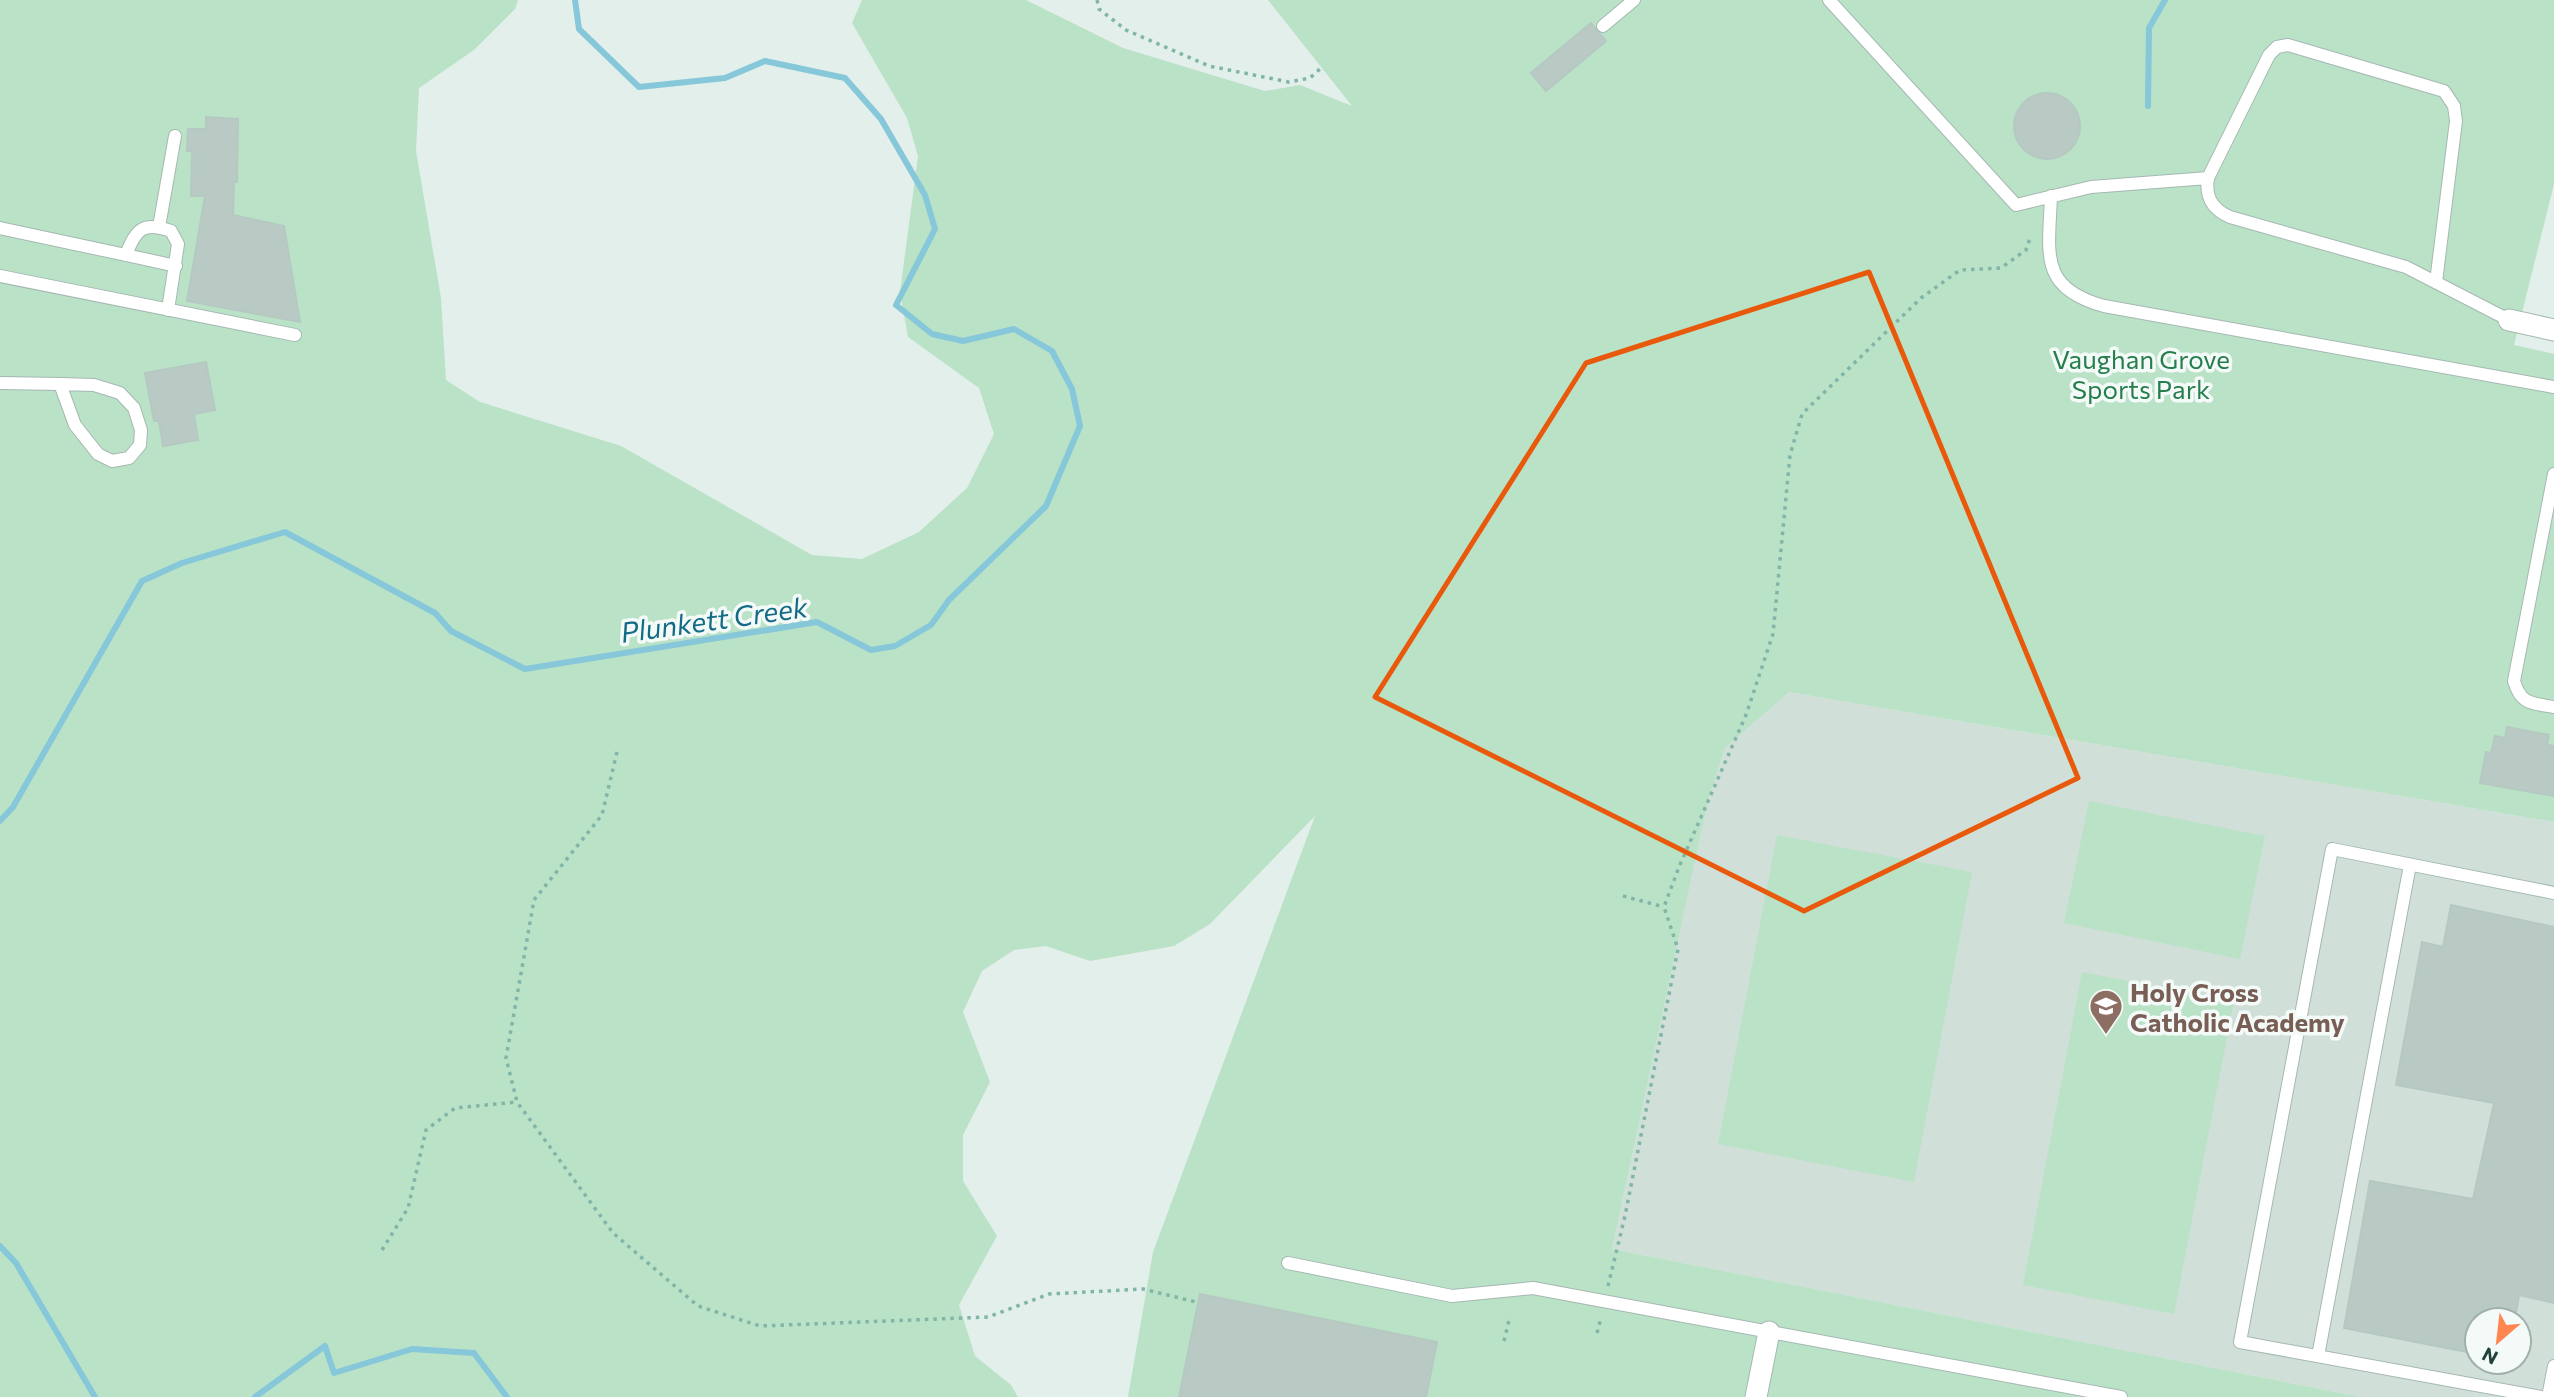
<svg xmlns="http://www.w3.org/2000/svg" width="2554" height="1397" font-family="Commissioner,sans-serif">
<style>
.built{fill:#d1dfd9;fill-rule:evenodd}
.green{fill:#bae2c7}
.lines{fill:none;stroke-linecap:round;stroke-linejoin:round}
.stream{stroke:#86c7d9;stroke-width:6}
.building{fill:#b8cac3;stroke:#b5c9c2;stroke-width:2}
.service-casing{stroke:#a5b8b2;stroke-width:14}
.minor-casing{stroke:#a5b8b2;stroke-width:23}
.path{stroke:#80b5a8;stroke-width:3.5;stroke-dasharray:3.5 5;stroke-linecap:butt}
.service{stroke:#fff;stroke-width:12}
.minor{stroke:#fff;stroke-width:21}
.marked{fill:none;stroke:#e8590c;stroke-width:5;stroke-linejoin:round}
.labels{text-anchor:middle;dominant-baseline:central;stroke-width:7;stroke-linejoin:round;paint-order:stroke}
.park-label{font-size:26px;fill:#267e4d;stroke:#f4faf8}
.education-label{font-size:26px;font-weight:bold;fill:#785e54;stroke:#f4faf8;text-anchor:start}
.water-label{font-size:28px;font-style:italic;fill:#146b85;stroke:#f4faf8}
</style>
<rect width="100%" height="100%" fill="#e3efea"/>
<path class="built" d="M1789,692l765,130v575h-193l-749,-148 97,-452 16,-49zM2477,1320h42v42h-42z"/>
<g class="green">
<path d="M0,0h518l-3,9 -41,41 -55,38 -3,63 25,147 5,82 34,22 141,44 191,109 50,4 57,-27 48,-44 27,-54 -15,-46 -71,-51 -8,-45 18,-136 -11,-38 -55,-95 10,-23h164l97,48 142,43 35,-6 52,21 -84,-106h1286v184l-40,161 40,9v468l-765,-130 -64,56 -16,49 -97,452 749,148h-1233l25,-145 162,-436 -105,108 -36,22 -84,15 -44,-15 -32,4 -32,21 -19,41 27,70 -27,53v46l34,55 -38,69 16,51 36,29 7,12h-1018z"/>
<path d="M2089,801l176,35 -25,123 -176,-36z"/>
<path d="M1777,835l195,37 -58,310 -196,-38z"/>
<path d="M2082,972l152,29 -60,313 -151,-29z"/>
</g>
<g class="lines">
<g class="stream">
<path d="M2148,106l1,-78 16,-28"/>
<path d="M0,821l13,-14 129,-226 40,-18 103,-31 150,81 16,18 74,38 292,-47 54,28 24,-4 36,-21 18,-25 97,-94 34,-80 -8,-37 -20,-38 -38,-22 -51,12 -31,-7 -36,-29 39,-76 -10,-34 -44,-76 -36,-41 -80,-17 -40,17 -86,9 -60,-58 -4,-29"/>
<path d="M0,1246l16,17 79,134"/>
<path d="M255,1397l70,-51 9,27 78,-24 62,4 33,44"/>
</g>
</g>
<g class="building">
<path d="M1591,23l15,18 -60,50 -15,-18z"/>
<circle cx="2047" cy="126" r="33"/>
<path d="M206,117l32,2 -1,63h-3l-1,33 51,11 16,96 -113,-21 18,-105h-14l1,-45h-5l1,-22h18z"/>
<path d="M206,362l9,48 -21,4 4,26 -35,6 -4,-25h-5l-9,-48z"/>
<path d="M2507,727l42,8 -2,10 7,1v50l-74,-13 6,-31 5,1 4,-17 10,2z"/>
<path d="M2451,905l103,22v376l-35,-8 -4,25h-38v34l-133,-26 26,-147 103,18 21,-96 -98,-18 26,-143 21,5z"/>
<path d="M1200,1294l237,48 -11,55h-247z"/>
</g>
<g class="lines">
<defs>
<g id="service">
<path d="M1829,0l187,205 75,-18 117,-9c-3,19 4,31 22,39l176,50 103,53"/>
<path d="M1603,26l31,-26"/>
<path d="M2208,178l61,-123 8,-8 11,-2 156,46 10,15 2,15 -20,161"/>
<path d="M2051,196c-2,57 -13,92 53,110l450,81"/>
<path d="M159,227l16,-91"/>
<path d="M0,228l126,27c10,-26 17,-34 45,-24l7,13 -10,66"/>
<path d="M126,255l50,11"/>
<path d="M0,276l295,59"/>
<path d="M0,383l60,1 34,1 26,8 14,15 7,22 -1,15 -11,13 -17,3 -14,-7 -23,-29 -15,-41"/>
<path d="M2554,474l-40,207c7,24 18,22 40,26"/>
<path d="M1288,1263l164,33 81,-8 588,109"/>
<path d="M2318,1356l92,-491"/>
<path d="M2541,1397l-301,-55 92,-493 222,44"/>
<path d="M2548,1397l6,-31"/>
</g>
<g id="minor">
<path d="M2509,320l45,10"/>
<path d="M1756,1397l13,-65"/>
</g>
</defs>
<use href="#service" class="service-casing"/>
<use href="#minor" class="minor-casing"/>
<g class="path">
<path d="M1097,0l2,9 27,21 83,36 80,16 21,-4 12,-11"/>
<path d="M617,752l-15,63 -68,85 -28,158 11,44 96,131 85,73 62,20 228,-9 61,-23 94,-5 53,13"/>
<path d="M1623,896l41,11"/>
<path d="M382,1250l26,-42 18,-78 29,-22 62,-6"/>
<path d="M1608,1286l17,-70 53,-267 -14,-42 15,-40 67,-152 27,-81 17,-179 12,-41 119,-116 39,-28 41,-2 25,-18 5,-15"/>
<path d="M1597,1333l4,-15"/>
<path d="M1504,1341l6,-25"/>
</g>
<use href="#service" class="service"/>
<use href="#minor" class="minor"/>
</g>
<path class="marked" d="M1869,272l209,506 -274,133 -429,-214 211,-334z"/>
<defs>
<symbol id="school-pin" viewBox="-11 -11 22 30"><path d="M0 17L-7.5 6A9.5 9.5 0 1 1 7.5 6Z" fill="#8d6e63" stroke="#f4faf8"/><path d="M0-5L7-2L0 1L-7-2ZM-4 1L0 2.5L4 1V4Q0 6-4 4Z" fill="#fff"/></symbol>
</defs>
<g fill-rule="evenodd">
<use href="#school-pin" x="2087" y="987" width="38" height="52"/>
</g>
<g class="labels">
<g class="park-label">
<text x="2141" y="358">Vaughan Grove<tspan x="2141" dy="30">Sports Park</tspan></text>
</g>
<g class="education-label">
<text x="2130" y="991">Holy Cross<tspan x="2130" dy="30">Catholic Academy</tspan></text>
</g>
<g class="water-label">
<text transform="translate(714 619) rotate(-8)">Plunkett Creek</text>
</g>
</g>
<g transform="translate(2498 1341) rotate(208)"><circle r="33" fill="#f4faf8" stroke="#a0b0ac" stroke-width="2"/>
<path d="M0-5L12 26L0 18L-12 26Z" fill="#ff8651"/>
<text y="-10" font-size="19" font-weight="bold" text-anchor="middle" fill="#21423b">N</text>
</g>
</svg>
